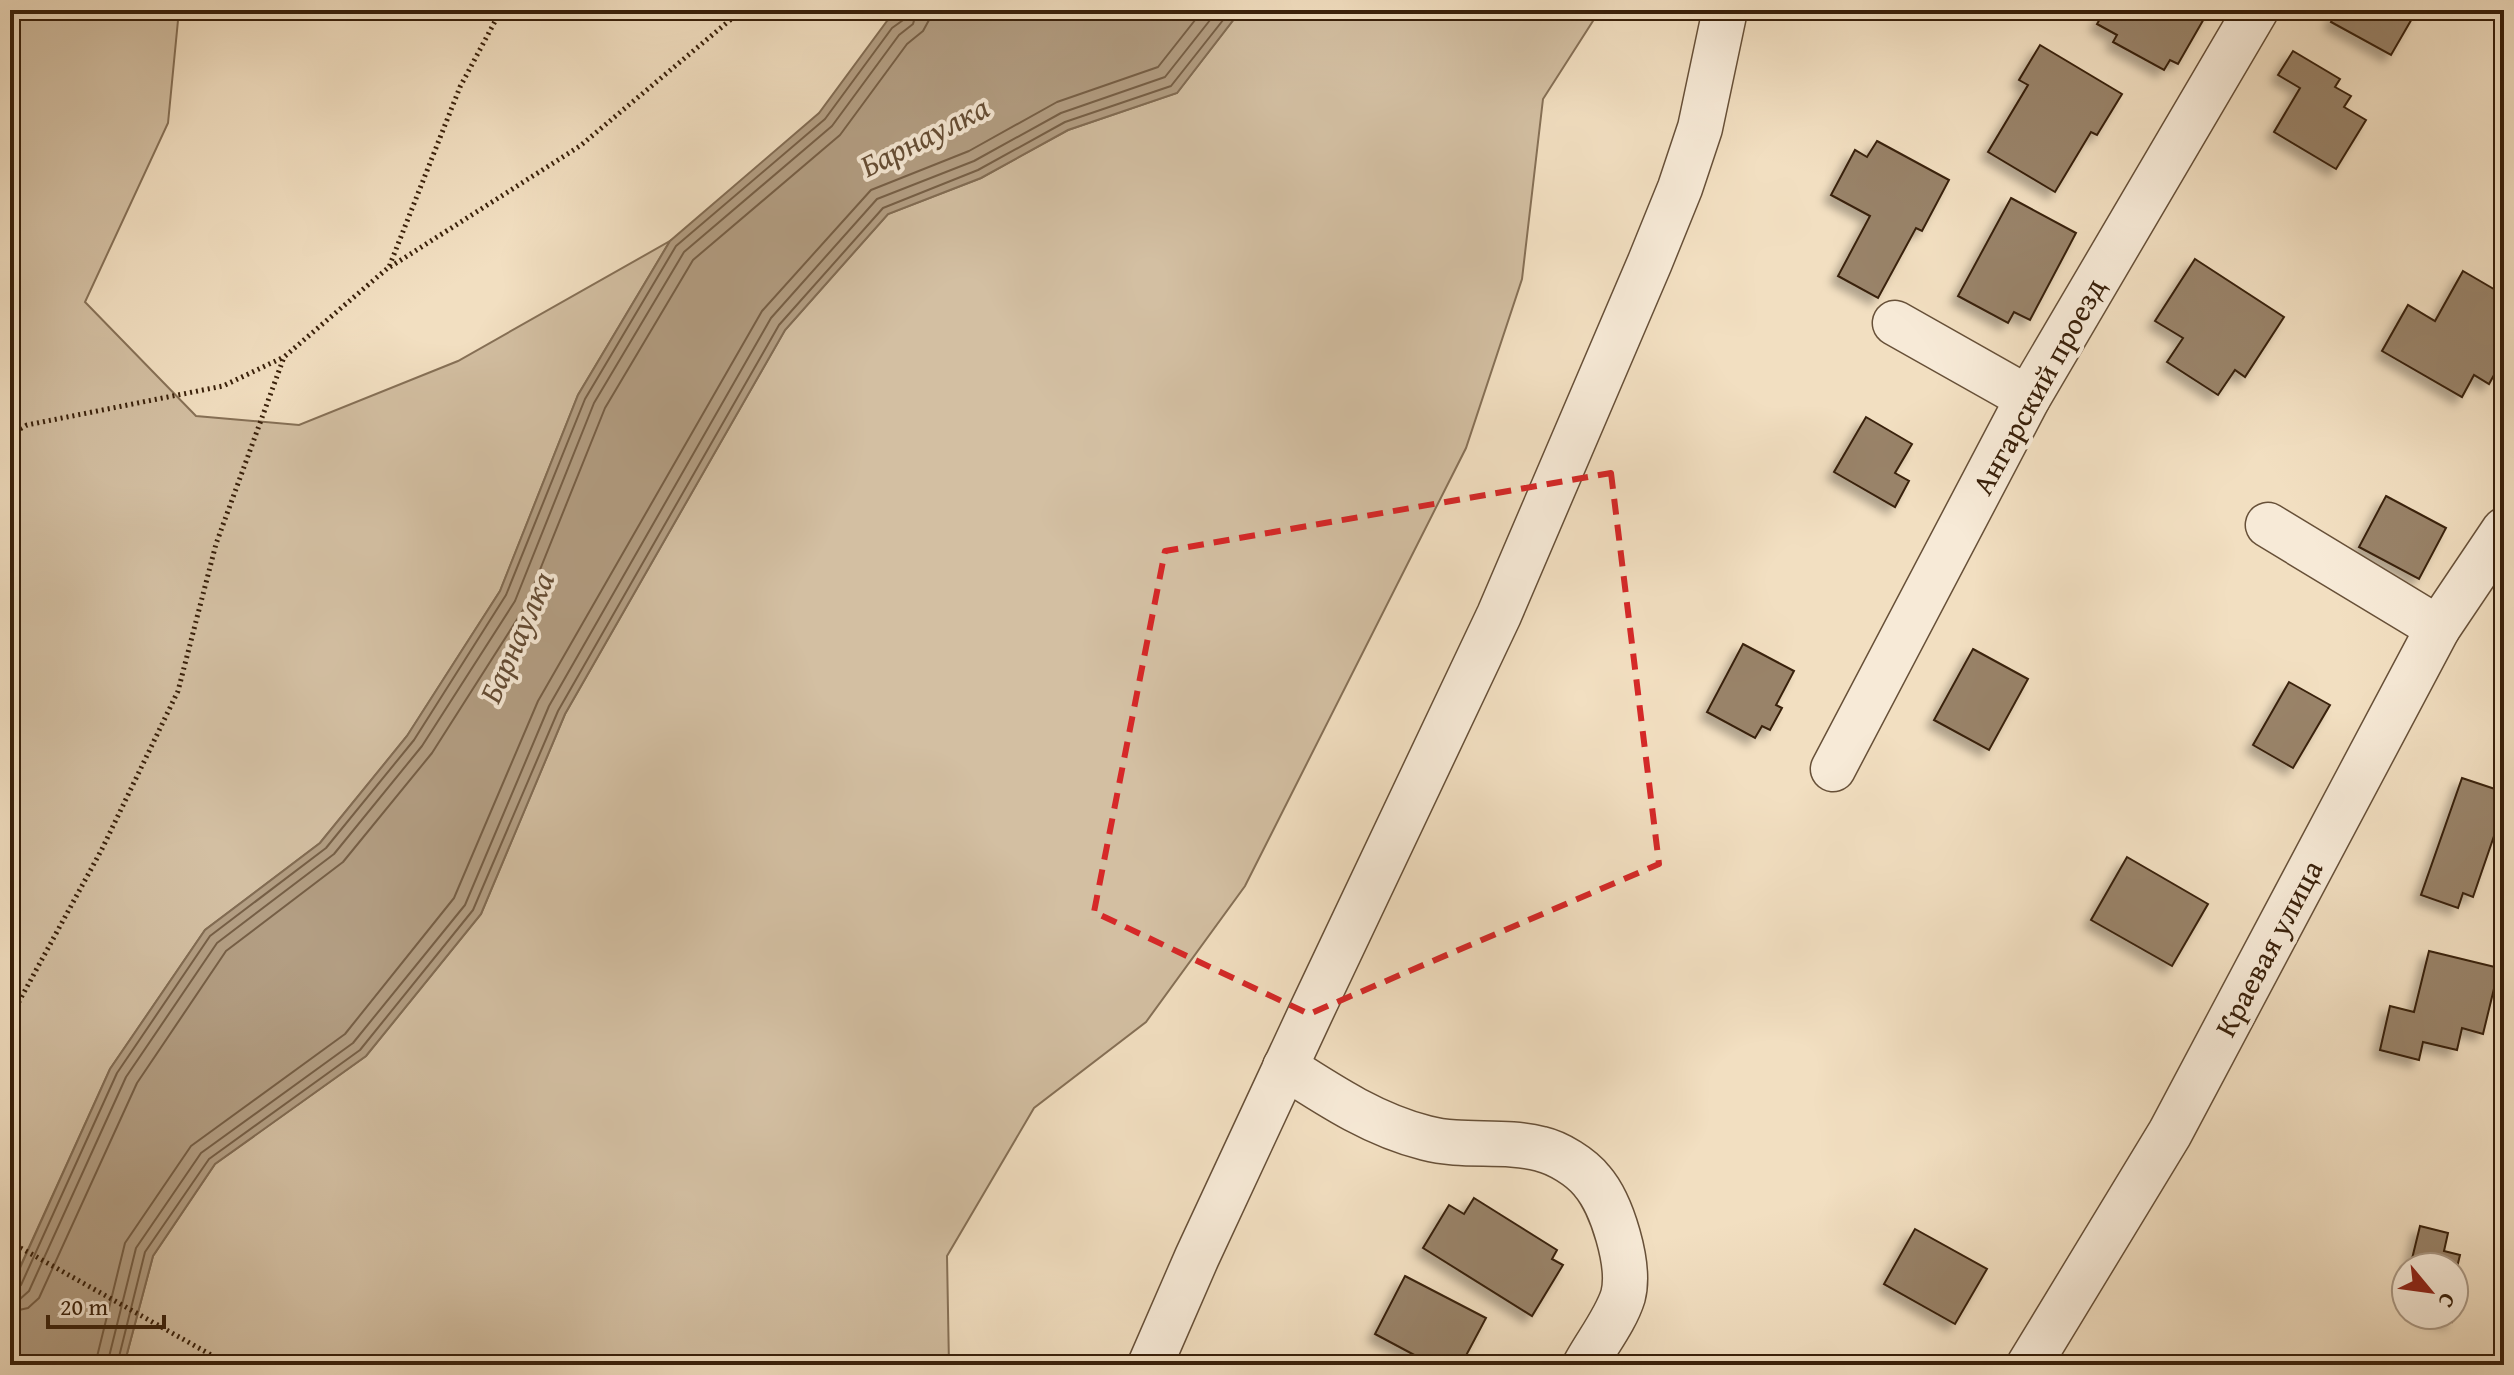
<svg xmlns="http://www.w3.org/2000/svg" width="2514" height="1375" font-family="'Gentium Book Plus',serif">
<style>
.green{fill:#d3bfa2;stroke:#867056;stroke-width:2}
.water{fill:#b39e83;stroke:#826c53;stroke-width:2}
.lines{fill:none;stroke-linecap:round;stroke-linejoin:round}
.shore{stroke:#765f46;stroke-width:2}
.building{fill:#998369;stroke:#39200a;stroke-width:2;filter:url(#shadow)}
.minor-casing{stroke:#675038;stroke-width:47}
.path{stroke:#39200a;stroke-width:5;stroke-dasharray:2 4;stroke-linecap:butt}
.minor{stroke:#f7ead7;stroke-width:44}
.marked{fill:none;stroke:#d62828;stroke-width:6;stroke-dasharray:16 10;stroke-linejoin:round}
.labels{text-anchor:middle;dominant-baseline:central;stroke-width:8;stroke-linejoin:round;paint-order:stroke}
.street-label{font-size:30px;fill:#39200a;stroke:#f7ead7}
.water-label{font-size:32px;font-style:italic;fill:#644c34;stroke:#f7ead7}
</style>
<defs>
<filter id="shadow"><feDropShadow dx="-7" dy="7" stdDeviation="4" flood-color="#0004"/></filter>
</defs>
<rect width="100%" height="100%" fill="#f2dfc1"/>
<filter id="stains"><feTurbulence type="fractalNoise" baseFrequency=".0025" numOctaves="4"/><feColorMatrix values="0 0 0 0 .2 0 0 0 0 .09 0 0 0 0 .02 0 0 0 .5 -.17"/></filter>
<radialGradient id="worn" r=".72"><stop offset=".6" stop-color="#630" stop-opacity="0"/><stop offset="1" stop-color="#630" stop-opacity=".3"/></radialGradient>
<g class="green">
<path d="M10,10h169l-11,113 -83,179 111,114 103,9 159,-64 212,-120 -92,154 -78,196 -93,145 -87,107 -115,87 -95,139 -100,220z"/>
<path d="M1241,10h359l-57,89 -21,180 -56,169 -221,438 -99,136 -112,86 -87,148 2,109h-825l29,-109 62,-92 151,-108 115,-142 84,-200 220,-384 103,-116 93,-36 87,-48 109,-37z"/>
</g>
<path class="water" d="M904,10h337l-64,83 -109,37 -87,48 -93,36 -103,116 -220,384 -84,200 -115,142 -151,108 -62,92 -29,109h-114v-75l100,-221 95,-139 115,-87 87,-107 93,-145 78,-196 92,-154 149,-128 68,-92z"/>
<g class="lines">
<g class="shore">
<path d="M10,1290l6,-1 5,-4 96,-212 93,-137 116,-88 88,-108 92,-145 79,-196 91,-153 149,-127 67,-91 14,-10 1,-8"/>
<path d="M10,1300l10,-1 9,-8 97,-214 91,-134 117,-89 88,-108 93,-145 79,-198 90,-151 148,-126 67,-91 14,-11 4,-14"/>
<path d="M10,1312l18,-4 11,-10 98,-215 89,-132 117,-89 89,-109 93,-146 80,-199 88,-148 147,-125 67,-91 16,-13 6,-11v-10"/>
<path d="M95,1365l30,-122 66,-97 154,-112 109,-136 84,-197 224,-390 109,-121 98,-39 88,-49 101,-35 45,-57"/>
<path d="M107,1365l29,-117 65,-95 152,-110 112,-138 84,-199 222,-388 106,-119 97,-38 87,-48 104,-36 53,-67"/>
<path d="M117,1365l28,-113 64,-93 151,-109 113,-140 85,-199 221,-386 104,-117 95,-38 87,-48 106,-36 60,-76"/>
</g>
</g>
<g class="building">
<path d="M2105,10h104l-31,54 -8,-4 -6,10 -51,-28 4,-7 -20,-11z"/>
<path d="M2337,10h80l-26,45 -60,-33z"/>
<path d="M2040,45l82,49 -25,41 -6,-3 -36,60 -67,-40 40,-67 -9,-5z"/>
<path d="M2293,51l47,28 -5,8 16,9 -7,11 22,13 -30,49 -62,-37 26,-44 -22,-13z"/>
<path d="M1877,141l72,39 -27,51 -6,-3 -38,70 -40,-22 32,-60 -39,-21 24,-45 12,7z"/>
<path d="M2011,198l65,35 -46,87 -16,-8 -6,11 -50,-27z"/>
<path d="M2195,259l89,58 -39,60 -10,-7 -17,25 -51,-33 16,-24 -28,-17z"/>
<path d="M2463,271l41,24v62l-15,27 -15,-9 -12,22 -80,-46 26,-46 27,16z"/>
<path d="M1866,417l46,27 -17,29 14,8 -14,26 -61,-35z"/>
<path d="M2386,496l60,32 -27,51 -60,-32z"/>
<path d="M1743,644l51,27 -18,34 6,3 -12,22 -8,-4 -7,12 -48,-26z"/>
<path d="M1973,649l55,30 -39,71 -55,-30z"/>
<path d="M2289,682l41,23 -37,63 -40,-23z"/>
<path d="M2462,778l42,14v15l-31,90 -10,-4 -5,15 -37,-13z"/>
<path d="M2127,857l81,47 -36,62 -81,-46z"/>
<path d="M2429,951l70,17 -16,66 -21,-6 -5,22 -34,-8 -4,18 -39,-10 10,-44 24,6z"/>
<path d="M1474,1198l83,52 -5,9 11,6 -31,51 -109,-68 26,-43 15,9z"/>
<path d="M2420,1226l28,7 -4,18 16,4 -6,25v-13h-44z"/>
<path d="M1915,1229l72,40 -32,55 -71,-40z"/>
<path d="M1405,1276l81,42 -25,47h-28l-58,-31z"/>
<path d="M2422,1315h32l-2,7z"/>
</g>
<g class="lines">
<defs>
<g id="minor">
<path d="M1895,323l133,75"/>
<path d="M2268,525l170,103"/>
<path d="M1833,769l195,-371 228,-388"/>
<path d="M1285,1067c45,29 89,58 141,71 38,10 77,1 115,11 17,4 40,18 51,32 20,23 39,84 31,115 -7,23 -26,47 -38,69"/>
<path d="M1150,1365l47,-108 114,-245 188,-397 151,-353 30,-74 20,-60 25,-118"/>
<path d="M2029,1365l141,-232 268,-505 66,-98"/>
</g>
</defs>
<use href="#minor" class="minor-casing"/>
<g class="path">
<path d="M390,267l190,-121 162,-136"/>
<path d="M10,435l17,-10 196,-39 61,-29"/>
<path d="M10,1018l92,-169 76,-158 38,-147 68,-187 105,-90 71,-180 41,-77"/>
<path d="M10,1242l219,123"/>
</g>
<use href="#minor" class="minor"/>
</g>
<path class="marked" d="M1611,473l48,391 -350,150 -215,-102 71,-361z"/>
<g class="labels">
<g class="street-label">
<text transform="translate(2038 386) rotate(-61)">Ангарский проезд</text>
<text transform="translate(2268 948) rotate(-62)">Краевая улица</text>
</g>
<g class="water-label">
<text transform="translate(924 136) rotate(-27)">Барнаулка</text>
<text transform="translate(516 637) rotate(-66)">Барнаулка</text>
</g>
</g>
<rect width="2514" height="1375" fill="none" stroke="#f2dfc1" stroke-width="40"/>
<rect x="12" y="12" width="2490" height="1351" fill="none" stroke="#39200a" stroke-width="4"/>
<rect x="20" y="20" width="2474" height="1335" fill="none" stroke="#39200a" stroke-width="2"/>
<g transform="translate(2430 1291) rotate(119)"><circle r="38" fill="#f7ead7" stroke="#ab9985" stroke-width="2"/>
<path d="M0-6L14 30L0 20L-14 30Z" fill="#8f2418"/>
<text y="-12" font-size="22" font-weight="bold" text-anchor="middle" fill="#39200a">С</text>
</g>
<path d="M48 1315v12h116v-12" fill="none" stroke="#39200a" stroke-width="4"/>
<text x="60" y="1315" font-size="24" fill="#39200a" stroke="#f7ead7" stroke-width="6" paint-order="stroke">20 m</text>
<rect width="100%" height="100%" filter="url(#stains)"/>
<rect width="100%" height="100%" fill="url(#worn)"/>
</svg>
